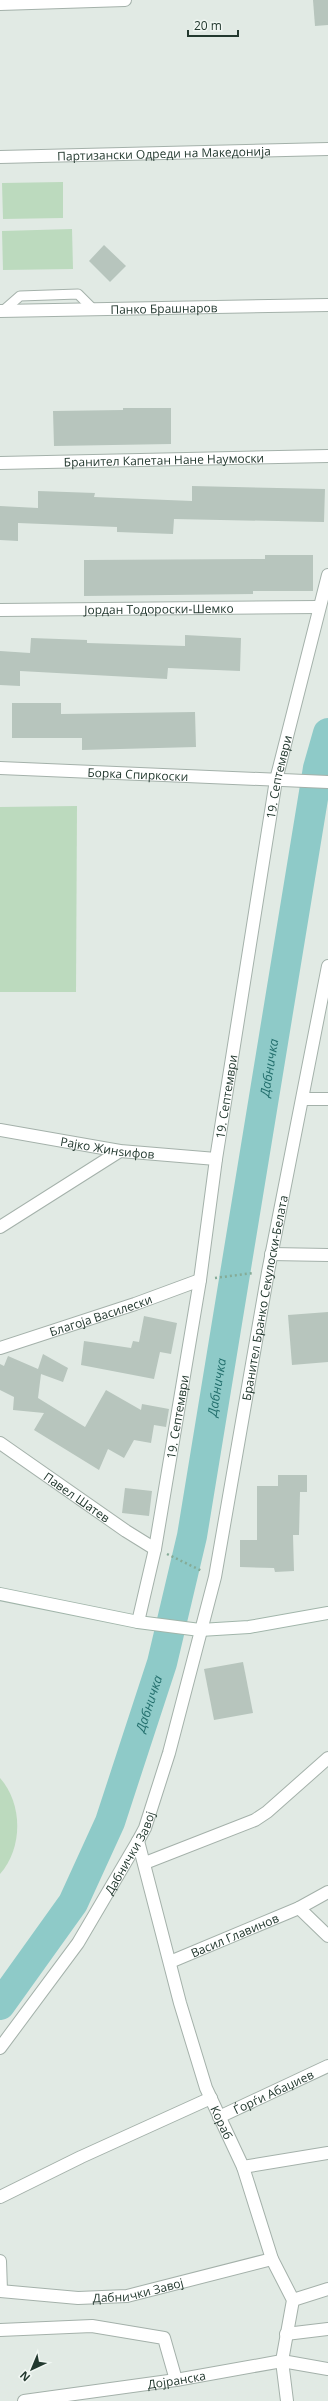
<svg xmlns="http://www.w3.org/2000/svg" width="328" height="2401" font-family="'Open Sans',sans-serif">
<style>
.green{fill:#bcdabe}
.lines{fill:none;stroke-linecap:round;stroke-linejoin:round}
.river{stroke:#8ecac8;stroke-width:30}
.building{fill:#b7c5bd}
.service-casing{stroke:#a4b1aa;stroke-width:11}
.minor-casing{stroke:#a4b1aa;stroke-width:14}
.secondary-casing{stroke:#a1b5aa;stroke-width:14}
.path{stroke:#85ab97;stroke-width:2.5;stroke-dasharray:2 3;stroke-linecap:butt}
.service{stroke:#fff;stroke-width:9}
.minor{stroke:#fff;stroke-width:12}
.secondary{stroke:#fff;stroke-width:12}
.labels{text-anchor:middle;dominant-baseline:central;stroke-width:3.5;stroke-linejoin:round;paint-order:stroke}
.street-label{font-size:12px;fill:#23392f;stroke:#f1f7f3}
.water-label{font-size:13px;font-style:italic;fill:#236f6d;stroke:#f1f7f3}
</style>
<rect width="100%" height="100%" fill="#e1eae4"/>
<g class="green">
<path d="M63,182v36l-60,1 -1,-36z"/>
<path d="M72,229l1,40 -70,1 -1,-39z"/>
<path d="M77,806l-1,186h-76v-185z"/>
<path d="M0,1778c23,26 23,70 0,96z"/>
</g>
<g class="lines">
<path class="river" id="s1" d="M0,2005l73,-102 37,-81 52,-159 30,-127 126,-768 10,-35"/>
</g>
<g class="building">
<path d="M313,0h15v25l-13,1z"/>
<path d="M104,245l22,21 -16,16 -21,-21z"/>
<path d="M123,408h48v36l-117,2 -1,-35 70,-1z"/>
<path d="M192,486l133,3 -1,33 -150,-3 -1,15 -56,-2v-5l-99,-4v18l-18,-1v-34l38,2v-17l57,2 -1,4 98,4z"/>
<path d="M265,555h48v36h-60v3l-169,2v-36l181,-1z"/>
<path d="M185,635l56,3 -1,33 -72,-3 -1,11 -147,-8v15l-20,-1v-34l30,2 1,-15 56,2v3l98,3z"/>
<path d="M12,703h49v11l134,-2 1,35 -114,3v-12h-70z"/>
<path d="M328,1312v50l-36,3 -4,-50z"/>
<path d="M144,1316l33,7 -6,31 -11,-2 -6,27 -73,-14 3,-24 47,7 2,-7 6,1z"/>
<path d="M43,1354l25,14 -5,14 -22,-8 -3,24 47,29 21,-37 35,20 1,-6 27,5 -3,18 -12,-2 -3,18 -17,-3 -10,18 -16,-9 -9,21 -65,-40 10,-17 -31,-3 1,-13 -14,-7v-26l4,2 4,-10 30,13z"/>
<path d="M278,1475h29v17h-7l-1,43h-6l1,36 -19,1 -1,-4 -34,-1v-27h17v-54h21z"/>
<path d="M125,1488l27,3 -3,25 -27,-3z"/>
<path d="M243,1662l10,51 -39,7 -10,-51z"/>
</g>
<g class="lines">
<defs>
<path id="service" d="M4,310l16,-14 58,-2 14,14"/>
<g id="minor">
<path d="M0,4l125,-4"/>
<path id="s2" d="M0,157l328,-8"/>
<path id="s3" d="M0,311l328,-6"/>
<path id="s4" d="M0,463l328,-7"/>
<path id="s5" d="M0,610l318,-3"/>
<path id="s6" d="M0,768l328,14"/>
<path d="M303,1099h25"/>
<path id="s7" d="M0,1130l120,21 96,8"/>
<path d="M0,1227l120,-76"/>
<path d="M271,1254l57,1"/>
<path id="s8" d="M0,1348l135,-44 65,-24"/>
<path id="s9" d="M0,1443l126,88 29,18"/>
<path id="s10" d="M138,1622l17,-73 45,-269 16,-121 60,-379 52,-205"/>
<path id="s11" d="M138,1841l42,162 26,85 37,79 29,92 21,41 -11,61 5,40"/>
<path d="M145,1863l110,-43 12,-8 61,-54"/>
<path d="M299,1908l29,28"/>
<path id="s12" d="M170,1962l129,-54 29,-16"/>
<path id="s13" d="M0,2048l78,-105 60,-102 7,-13 24,-75 46,-176 53,-305 60,-306"/>
<path id="s14" d="M219,2117l109,-51"/>
<path d="M243,2167l85,-14"/>
<path d="M0,2197l81,-40 130,-59"/>
<path d="M0,2261l1,30"/>
<path id="s15" d="M0,2291l78,7 49,-2 145,-37"/>
<path d="M293,2300l35,-11"/>
<path d="M0,2330l92,-4 72,12 12,42"/>
<path d="M286,2334l42,-5"/>
<path id="s16" d="M24,2401l152,-21 106,-19 46,8"/>
</g>
<path id="secondary" d="M0,1594l138,28 62,8 49,-3 79,-14"/>
</defs>
<use href="#service" class="service-casing"/>
<use href="#minor" class="minor-casing"/>
<use href="#secondary" class="secondary-casing"/>
<g class="path">
<path d="M215,1278l38,-5"/>
<path d="M167,1554l35,17"/>
</g>
<use href="#service" class="service"/>
<use href="#minor" class="minor"/>
<use href="#secondary" class="secondary"/>
</g>
<g class="labels">
<g class="street-label">
<text stroke="none"><textPath href="#s2" startOffset="164">Партизански Одреди на Македонија</textPath></text>
<text stroke="none"><textPath href="#s3" startOffset="164">Панко Брашнаров</textPath></text>
<text stroke="none"><textPath href="#s4" startOffset="164">Бранител Капетан Нане Наумоски</textPath></text>
<text stroke="none"><textPath href="#s5" startOffset="159">Јордан Тодороски-Шемко</textPath></text>
<text stroke="none"><textPath href="#s6" startOffset="138">Борка Спиркоски</textPath></text>
<text stroke="none"><textPath href="#s10" startOffset="857">19. Септември</textPath></text>
<text stroke="none"><textPath href="#s10" startOffset="533">19. Септември</textPath></text>
<text stroke="none"><textPath href="#s7" startOffset="109">Рајко Жинѕифов</textPath></text>
<text stroke="none"><textPath href="#s13" startOffset="808">Бранител Бранко Секулоски-Белата</textPath></text>
<text stroke="none"><textPath href="#s8" startOffset="106">Благоја Василески</textPath></text>
<text stroke="none"><textPath href="#s10" startOffset="209">19. Септември</textPath></text>
<text stroke="none"><textPath href="#s9" startOffset="94">Павел Шатев</textPath></text>
<text stroke="none"><textPath href="#s13" startOffset="235">Дабнички Завој</textPath></text>
<text stroke="none"><textPath href="#s12" startOffset="70">Васил Главинов</textPath></text>
<text stroke="none"><textPath href="#s14" startOffset="60">Ѓорѓи Абаџиев</textPath></text>
<text stroke="none"><textPath href="#s11" startOffset="294">Кораб</textPath></text>
<text stroke="none"><textPath href="#s15" startOffset="139">Дабнички Завој</textPath></text>
<text stroke="none"><textPath href="#s16" startOffset="154">Дојранска</textPath></text>
</g>
<g class="water-label">
<text stroke="none"><textPath href="#s1" startOffset="987">Дабничка</textPath></text>
<text stroke="none"><textPath href="#s1" startOffset="663">Дабничка</textPath></text>
<text stroke="none"><textPath href="#s1" startOffset="339">Дабничка</textPath></text>
</g>
</g>
<g transform="translate(32 2369) rotate(224)" stroke="#f1f7f3" stroke-width="3" paint-order="stroke">
<path d="M0-3L7 15L0 10L-7 15Z" fill="#23392f"/>
<text y="-6" font-size="11" font-weight="bold" text-anchor="middle" fill="#23392f">N</text>
</g>
<path d="M188 30v6h50v-6" fill="none" stroke="#23392f" stroke-width="2"/>
<text x="194" y="30" font-size="12" fill="#23392f" stroke="#f1f7f3" stroke-width="3" paint-order="stroke">20 m</text>
</svg>
